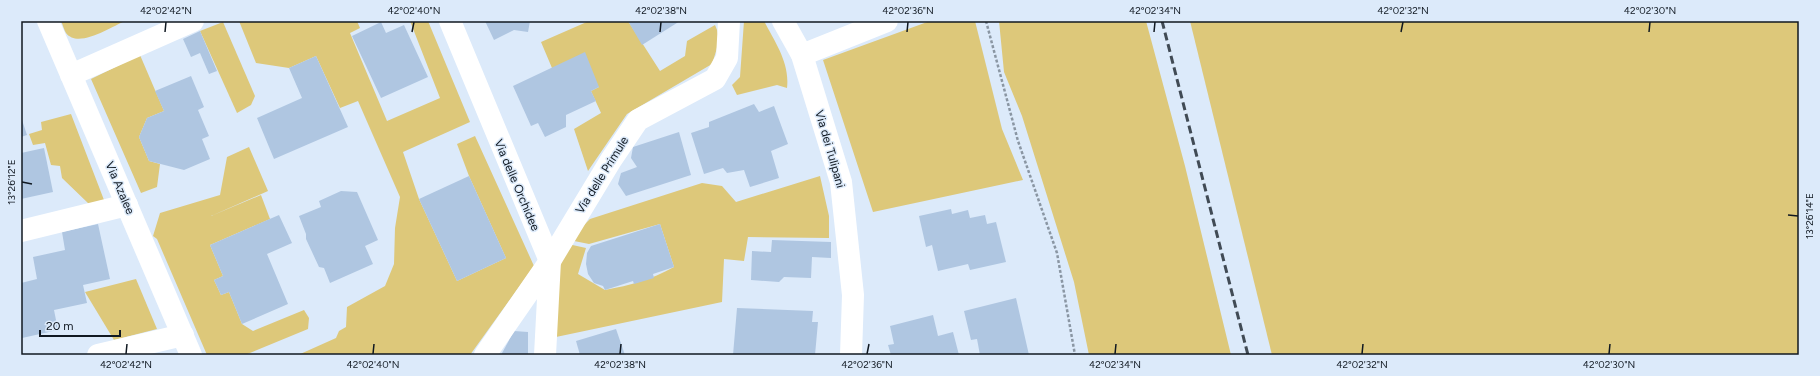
<svg xmlns="http://www.w3.org/2000/svg" width="1820" height="376" font-family="Figtree,sans-serif">
<style>
.green{fill:#ddc87a}
.building{fill:#afc6e1}
.lines{fill:none;stroke-linecap:round;stroke-linejoin:round}
.path{stroke:#8a96a3;stroke-width:2.5;stroke-dasharray:3 2;stroke-linecap:butt}
.minor{stroke:#fff;stroke-width:22}
.rail{stroke:#414b55;stroke-width:3;stroke-dasharray:8 4;stroke-linecap:butt}
.ticks{fill:none;stroke:#101821;stroke-width:1.5}
.labels{text-anchor:middle;dominant-baseline:central;stroke-width:3;stroke-linejoin:round;paint-order:stroke}
.street-label{font-size:12px;fill:#101821;stroke:#dceafa}
.neatline{fill:none;stroke:#101821;stroke-width:1.5}
.ticks-label{font-size:10px;text-anchor:middle;fill:#101821}
</style>
<rect width="100%" height="100%" fill="#dceafa"/>
<g class="green">
<path d="M61,21h64c-14,6 -47,28 -59,12 -2,-3 -3,-8 -5,-12z"/>
<path d="M239,21h118l3,7 -10,5 37,88 53,-23 -30,-77h18l42,101 -67,30 16,47 38,82 49,-23 -37,-82 -12,-32 18,-8 59,130 -64,89h-172l38,-17 3,-7 7,-4 1,-20 38,-21 9,-22 1,-36 5,-31 -42,-96 -18,7 -24,-52 -27,12 -33,-5z"/>
<path d="M589,21h39l32,50 25,-15 2,-15 28,-16c7,13 1,26 -3,39l-85,50 -39,57 -14,-42 27,-16 -10,-22 8,-4 -47,-19 -11,-26z"/>
<path d="M744,21h20c11,21 26,42 23,67l-10,-3 -40,10 -5,-10 8,-8z"/>
<path d="M930,21h45l27,108 21,51 -150,32 -50,-152z"/>
<path d="M999,21h147l39,145 46,189h-142l-15,-73 -52,-166 -18,-44z"/>
<path d="M1190,21h609v334h-527z"/>
<path d="M223,22l32,74 -4,9 -14,8 -37,-82z"/>
<path d="M140,55l24,56 -17,7 -8,19 10,24 11,3 -3,23 -16,6 -50,-114z"/>
<path d="M71,114l33,86 -15,4 -27,-26 -2,-12 -9,-1 -6,-22 -12,2 -4,-11 13,-4 -1,-8z"/>
<path d="M249,147l19,44 -57,25 50,-21 9,24 -60,26 13,31 -9,4 7,15 8,-3 13,32 11,7 51,-21 5,8 -1,11 -63,26h-38l-50,-116 -4,-3 7,-23 60,-18 7,-38z"/>
<path d="M820,176l9,40v22l-81,-1 -4,24 -20,-2 -2,43 -166,35 1,-72 11,-21 18,4 -8,26 27,16c26,-5 45,-10 69,-23l-14,-43 -71,20 -20,-4 21,-21 112,-36 20,3 14,16z"/>
<path d="M136,279l21,50 -43,11 -29,-48z"/>
</g>
<g class="building">
<path d="M485,21h45l-2,11 -14,-2 -20,10z"/>
<path d="M628,21h52l-38,24z"/>
<path d="M381,22l5,11 18,-8 24,52 -47,21 -29,-62z"/>
<path d="M200,31l17,40 -8,3 -9,-21 -9,4 -8,-18z"/>
<path d="M585,52l14,35 -8,4 5,10 -30,14v12l-21,10 -7,-14 -7,3 -18,-40z"/>
<path d="M316,56l32,71 -74,32 -17,-41 45,-20 -13,-30z"/>
<path d="M191,76l13,31 -6,3 11,26 -7,3 8,20 -26,11 -35,-9 -10,-24 8,-19 17,-7 -9,-20z"/>
<path d="M754,104l5,8 15,-6 14,38 -17,7 8,27 -29,9 -6,-17 -17,3 -4,-5 -19,6 -13,-41 18,-6v-5z"/>
<path d="M21,117l6,18 -6,2z"/>
<path d="M679,132l12,43 -65,21 -8,-12 3,-11 16,-6 -6,-9 2,-11z"/>
<path d="M44,148l9,44 -32,7v-46z"/>
<path d="M469,176l37,82 -49,23 -38,-82z"/>
<path d="M341,191l16,1 21,48 -13,6 8,18 -43,19 -6,-15 -5,-1 -13,-28v-5l-7,-18 22,-9 -2,-6z"/>
<path d="M951,209l1,5 16,-4 2,8 15,-3 2,9 9,-2 10,40 -36,8 -2,-6 -30,7 -6,-26 -6,2 -7,-31z"/>
<path d="M279,215l13,28 -25,11 21,50 -46,20 -13,-32 -8,3 -7,-15 9,-4 -13,-31z"/>
<path d="M98,224l12,55 -27,6 4,18 -33,7 4,20 -36,8 -1,-55 16,-4 -4,-22 32,-7 -3,-18z"/>
<path d="M660,224l14,43 -21,7 1,4 -20,6 -1,-3 -28,9 -2,-4 -9,-3 -6,-9 -2,-10 1,-11 4,-7z"/>
<path d="M772,240l59,2v16l-19,-1 -1,21 -27,-1 -5,5 -28,-2 1,-29 19,1z"/>
<path d="M1016,298l13,57h-49l-3,-16 -6,1 -7,-29z"/>
<path d="M737,308l76,3 -1,11h6l-3,33h-82z"/>
<path d="M933,315l5,21 15,-4 6,23h-68l-3,-10 6,-1 -4,-18z"/>
<path d="M616,329l9,26h-45l-4,-14z"/>
<path d="M514,331l14,1v23h-27z"/>
</g>
<g class="lines">
<path class="path" d="M986,21l32,120 39,112 18,102"/>
<g class="minor">
<path d="M48,21l143,334"/>
<path d="M450,21l100,240 -5,94"/>
<path d="M783,21l19,34 39,127 12,113 -2,60"/>
<path d="M802,55l85,-34"/>
<path d="M71,75l122,-54"/>
<path d="M21,231l106,-26"/>
<path d="M98,355l85,-20"/>
<path d="M485,355l65,-94 61,-101 27,-40 77,-41 12,-21 2,-37"/>
</g>
<path class="rail" d="M1162,21l86,334"/>
</g>
<path class="ticks" d="M165,32l1,-10M412,32l2,-10M660,32l1,-10M907,32l1,-10M1154,32l1,-10M1401,32l2,-10M1649,32l1,-10M22,182l10,2M1788,215l10,1M126,354l1,-10M373,354l1,-10M620,354l1,-10M867,354l2,-10M1115,354l1,-10M1362,354l1,-10M1609,354l1,-10"/>
<g class="labels">
<g class="street-label">
<text transform="translate(830 149) rotate(74)">Via dei Tulipani</text>
<text transform="translate(602 175) rotate(-58)">Via delle Primule</text>
<text transform="translate(517 185) rotate(67)">Via delle Orchidee</text>
<text transform="translate(120 188) rotate(67)">Via Azalee</text>
</g>
</g>
<rect width="1820" height="376" fill="none" stroke="#dceafa" stroke-width="44"/>
<path d="M40 330v6h80v-6" fill="none" stroke="#101821" stroke-width="2"/>
<text x="46" y="330" font-size="12" fill="#101821" stroke="#dceafa" stroke-width="3" paint-order="stroke">20 m</text>
<rect x="22" y="22" width="1776" height="332" class="neatline"/>
<g class="ticks-label">
<text x="166" y="14">42°02'42"N</text>
<text x="414" y="14">42°02'40"N</text>
<text x="661" y="14">42°02'38"N</text>
<text x="908" y="14">42°02'36"N</text>
<text x="1155" y="14">42°02'34"N</text>
<text x="1403" y="14">42°02'32"N</text>
<text x="1650" y="14">42°02'30"N</text>
<text transform="translate(11 182) rotate(-90)" y="4">13°26'12"E</text>
<text transform="translate(1809 216) rotate(-90)" y="4">13°26'14"E</text>
<text x="126" y="368">42°02'42"N</text>
<text x="373" y="368">42°02'40"N</text>
<text x="620" y="368">42°02'38"N</text>
<text x="867" y="368">42°02'36"N</text>
<text x="1115" y="368">42°02'34"N</text>
<text x="1362" y="368">42°02'32"N</text>
<text x="1609" y="368">42°02'30"N</text>
</g>
</svg>
